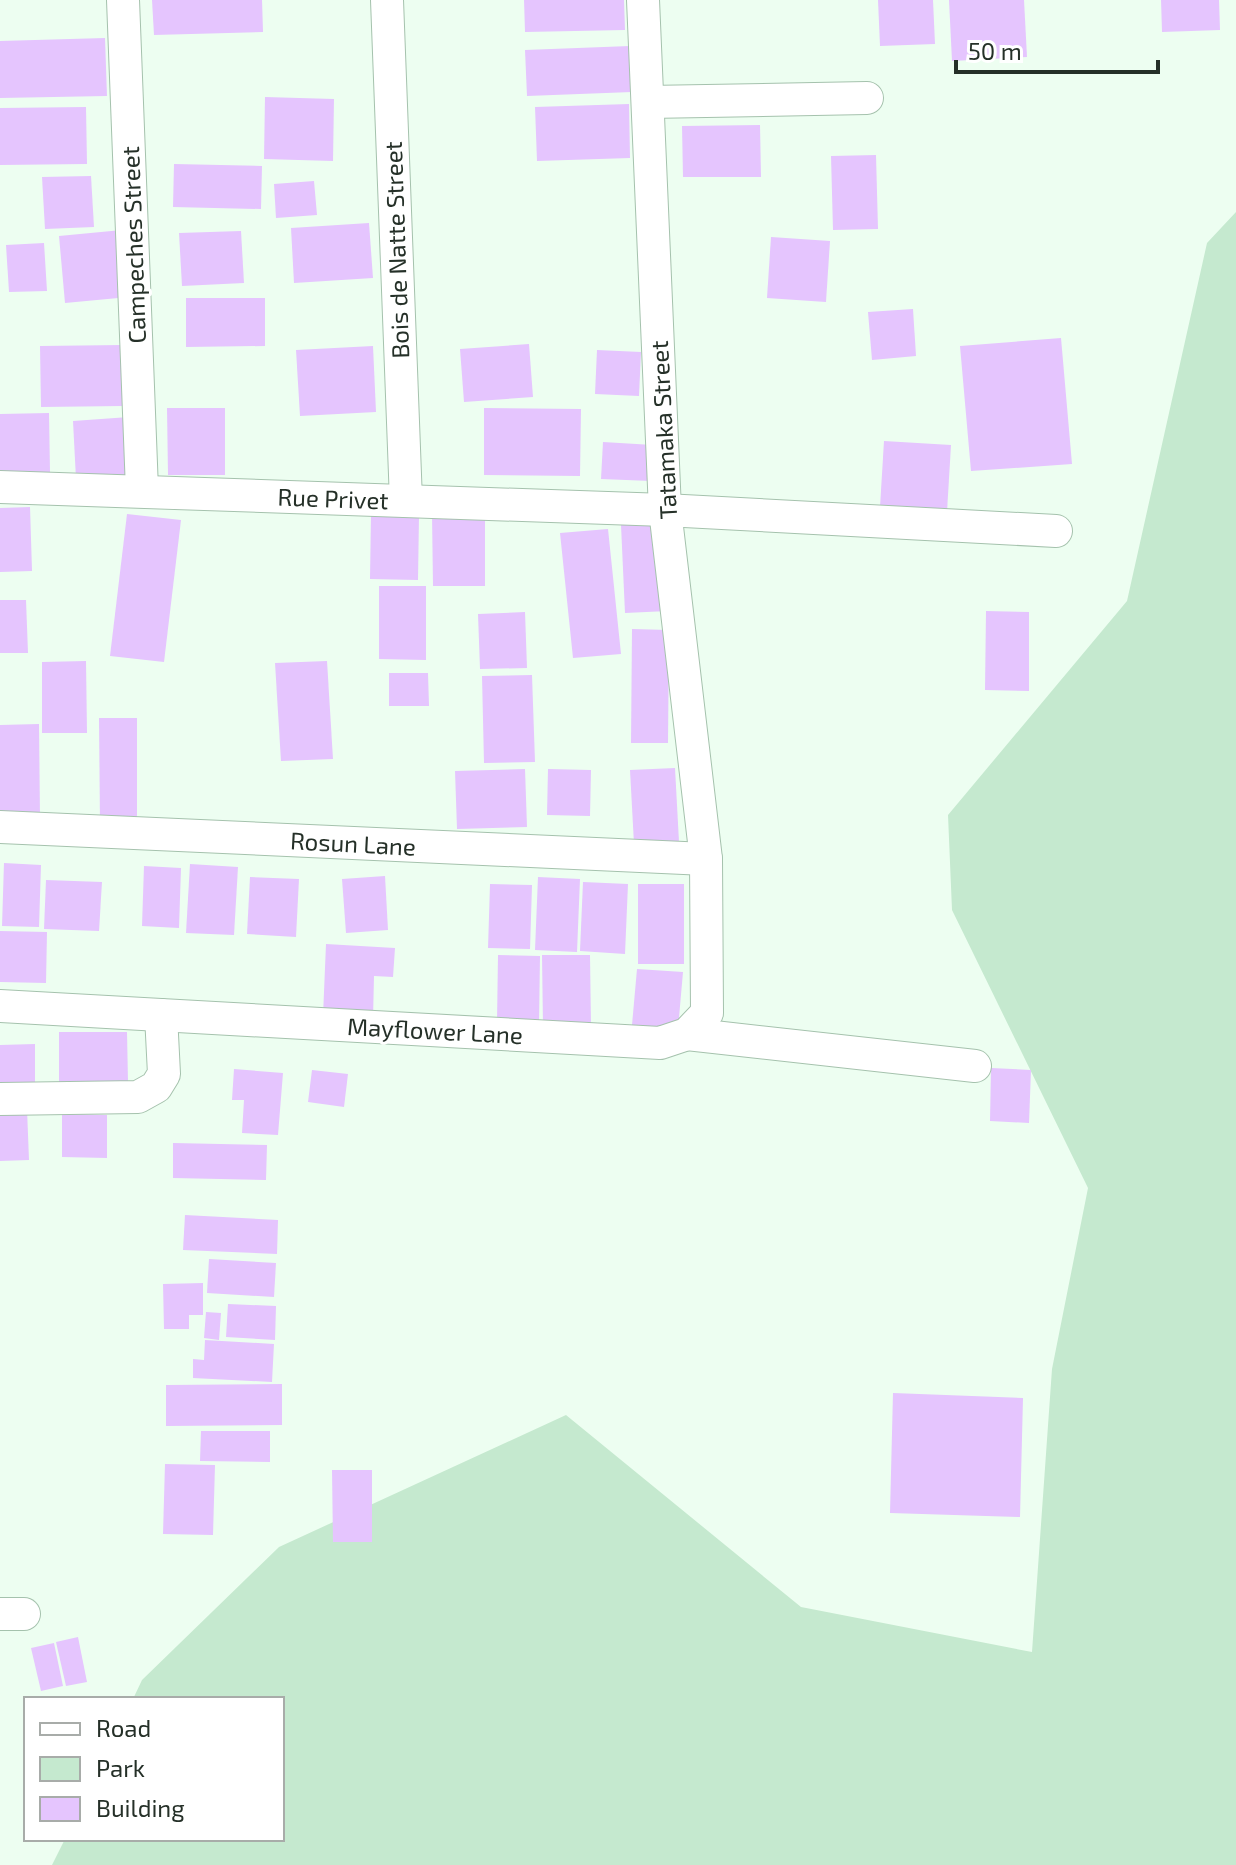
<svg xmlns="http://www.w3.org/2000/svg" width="1236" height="1865" font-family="'Exo 2',sans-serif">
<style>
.green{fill:#c5e9cf}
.building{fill:#e5c5fe}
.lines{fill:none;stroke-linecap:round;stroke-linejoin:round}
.street-casing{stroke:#a5c2ad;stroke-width:34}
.street{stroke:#fff;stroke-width:32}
.labels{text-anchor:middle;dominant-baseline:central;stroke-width:6;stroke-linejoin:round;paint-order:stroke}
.street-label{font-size:24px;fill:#253028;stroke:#fff}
</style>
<rect width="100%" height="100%" fill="#edfef1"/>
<path class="green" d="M1236,212v1653h-1184l13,-26h217v-140h-149l9,-19 137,-133 287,-132 235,192 231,45 20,-283 36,-181 -136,-278 -4,-95 179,-214 80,-358z"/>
<g class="building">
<path d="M152,0h110l1,32 -109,3z"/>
<path d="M524,0h100l1,30 -100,2z"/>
<path d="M878,0h55l2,44 -55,2z"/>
<path d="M949,0h75l3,57 -75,4z"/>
<path d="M1161,0h58l1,30 -58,2z"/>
<path d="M105,38l2,58 -107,2v-57z"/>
<path d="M630,46l2,46 -105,4 -2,-46z"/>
<path d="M265,97l69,2 -1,62 -69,-2z"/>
<path d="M629,104l1,54 -93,3 -2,-54z"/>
<path d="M86,107l1,57 -87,1v-57z"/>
<path d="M760,125l1,52h-78l-1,-51z"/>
<path d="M876,155l2,74 -45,1 -2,-74z"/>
<path d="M174,164l88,2 -1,43 -88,-2z"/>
<path d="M91,176l3,51 -49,2 -3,-52z"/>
<path d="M314,181l3,34 -41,3 -2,-34z"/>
<path d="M369,223l4,55 -79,5 -3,-55z"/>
<path d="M122,230l7,67 -64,6 -6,-67z"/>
<path d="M241,231l3,52 -62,3 -3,-53z"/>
<path d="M771,237l59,4 -4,61 -59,-4z"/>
<path d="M44,243l3,48 -38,1 -3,-47z"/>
<path d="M186,298h79v48l-79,1z"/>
<path d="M913,309l3,47 -44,4 -4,-48z"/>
<path d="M1061,338l11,126 -101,7 -11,-125z"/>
<path d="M529,344l4,53 -69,5 -4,-53z"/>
<path d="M122,345l1,61 -82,1 -1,-61z"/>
<path d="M373,346l3,66 -76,4 -4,-66z"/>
<path d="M597,350l44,2 -2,44 -44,-2z"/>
<path d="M167,408h58v67h-57z"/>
<path d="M484,408l97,1 -1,67 -96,-1z"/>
<path d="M49,413l1,59h-50v-58z"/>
<path d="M129,417l3,58 -56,4 -3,-58z"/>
<path d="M884,441l67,4 -4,67 -67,-5z"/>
<path d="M603,442l50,3 -2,36 -50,-2z"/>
<path d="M30,507l2,64 -32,1v-64z"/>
<path d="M127,514l54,6 -17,142 -54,-6z"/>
<path d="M371,514l48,1 -1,65 -48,-1z"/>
<path d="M432,514h53v72h-52z"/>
<path d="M662,523l6,88 -43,2 -4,-88z"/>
<path d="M608,529l13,125 -48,4 -13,-125z"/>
<path d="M379,586h47v74l-47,-1z"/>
<path d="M0,600h26l2,53h-28z"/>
<path d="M986,611l43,1v79l-44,-1z"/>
<path d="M525,612l2,56 -47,1 -2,-55z"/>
<path d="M632,629l37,1 -1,113h-37z"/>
<path d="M86,661l1,72h-45v-71z"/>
<path d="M327,661l6,98 -52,2 -6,-98z"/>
<path d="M389,673h39l1,33h-40z"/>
<path d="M532,675l3,87 -51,1 -2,-87z"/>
<path d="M99,718h38v106h-37z"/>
<path d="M39,724l1,94h-40v-93z"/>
<path d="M675,768l4,74 -45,2 -4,-74z"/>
<path d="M525,769l2,58 -70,2 -2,-58z"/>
<path d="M548,769l43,1 -1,46 -43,-1z"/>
<path d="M4,863l37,2 -2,62 -37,-1z"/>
<path d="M190,864l48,3 -4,68 -48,-2z"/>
<path d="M144,866l37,2 -2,60 -37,-2z"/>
<path d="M385,876l3,54 -42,3 -4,-54z"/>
<path d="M250,877l49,2 -3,58 -49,-3z"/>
<path d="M538,877l42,2 -3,73 -42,-2z"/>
<path d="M46,880l56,2 -3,49 -55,-2z"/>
<path d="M583,882l45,2 -3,70 -45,-3z"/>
<path d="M490,884l42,1 -2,64 -42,-1z"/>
<rect x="638" y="884" width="46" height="80"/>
<path d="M0,931l47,1 -1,51 -46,-1z"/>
<path d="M326,944l69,4 -2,29 -19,-1 -1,43 -50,-3z"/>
<path d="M498,955l42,1 -1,68 -42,-1z"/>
<path d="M542,955h48l1,71h-48z"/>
<path d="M637,969l46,3 -5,57 -46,-4z"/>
<path d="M59,1032h68l1,50h-69z"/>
<path d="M35,1044v40l-35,1v-40z"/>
<path d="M991,1068l40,2 -2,53 -39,-2z"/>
<path d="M234,1069l49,4 -5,62 -36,-2 2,-33h-12z"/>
<path d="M312,1070l36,4 -4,33 -36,-5z"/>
<path d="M27,1109l2,51 -29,1v-51z"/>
<path d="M62,1114l45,1v43l-45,-1z"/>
<path d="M173,1143l94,2 -1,35 -93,-2z"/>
<path d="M185,1215l93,5 -1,34 -94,-4z"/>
<path d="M209,1259l67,4 -2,34 -67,-4z"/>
<path d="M203,1283v32h-14v14h-25l-1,-45z"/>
<path d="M228,1304l48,2 -1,34 -49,-3z"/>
<path d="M206,1312l15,1 -2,27 -15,-2z"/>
<path d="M205,1340l69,4 -2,38 -79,-4v-19l11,1z"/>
<path d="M282,1384v41l-116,1v-41z"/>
<path d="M893,1393l130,5 -3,119 -130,-4z"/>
<path d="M201,1431h69v31l-70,-1z"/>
<path d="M165,1464l50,1 -2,70 -50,-1z"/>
<path d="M332,1470h40v72h-39z"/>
<path d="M78,1637l9,45 -21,4 -10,-44z"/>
<path d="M54,1643l9,43 -22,5 -10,-43z"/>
</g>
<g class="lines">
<defs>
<g id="street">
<path d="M123,0l19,490"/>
<path d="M387,0l19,501"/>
<path d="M648,102l219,-4"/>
<path d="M0,487l665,23 391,21"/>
<path d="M0,827l706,32"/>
<path d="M0,1006l660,37 27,-9 20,-21 -1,-154 -41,-349 -22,-510"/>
<path d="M687,1034l288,32"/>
<path d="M0,1099l138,-2 18,-10 8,-13 -3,-59"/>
<path d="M0,1614h24"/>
</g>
</defs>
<use href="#street" class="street-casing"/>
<use href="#street" class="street"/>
</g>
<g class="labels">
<g class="street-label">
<text transform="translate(133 245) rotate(-92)">Campeches Street</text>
<text transform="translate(396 250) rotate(-92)">Bois de Natte Street</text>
<text transform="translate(663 430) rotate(-93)">Tatamaka Street</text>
<text transform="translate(333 498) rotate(2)">Rue Privet</text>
<text transform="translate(353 843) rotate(3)">Rosun Lane</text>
<text transform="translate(435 1030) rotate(3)">Mayflower Lane</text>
</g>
</g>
<rect x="24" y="1697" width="260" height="144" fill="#ffffff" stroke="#a8aca9" stroke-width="2"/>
<rect x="40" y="1723" width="40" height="12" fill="#ffffff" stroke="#a8aca9" stroke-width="2"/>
<text x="96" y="1737" font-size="24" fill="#253028">Road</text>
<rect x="40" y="1757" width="40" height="24" fill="#c5e9cf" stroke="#a8aca9" stroke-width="2"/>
<text x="96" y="1777" font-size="24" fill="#253028">Park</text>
<rect x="40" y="1797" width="40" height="24" fill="#e5c5fe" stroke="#a8aca9" stroke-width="2"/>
<text x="96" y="1817" font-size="24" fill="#253028">Building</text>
<path d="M956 60v12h202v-12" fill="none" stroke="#253028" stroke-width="4"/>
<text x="968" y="60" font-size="24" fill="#253028" stroke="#ffffff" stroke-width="6" paint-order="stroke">50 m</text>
</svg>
